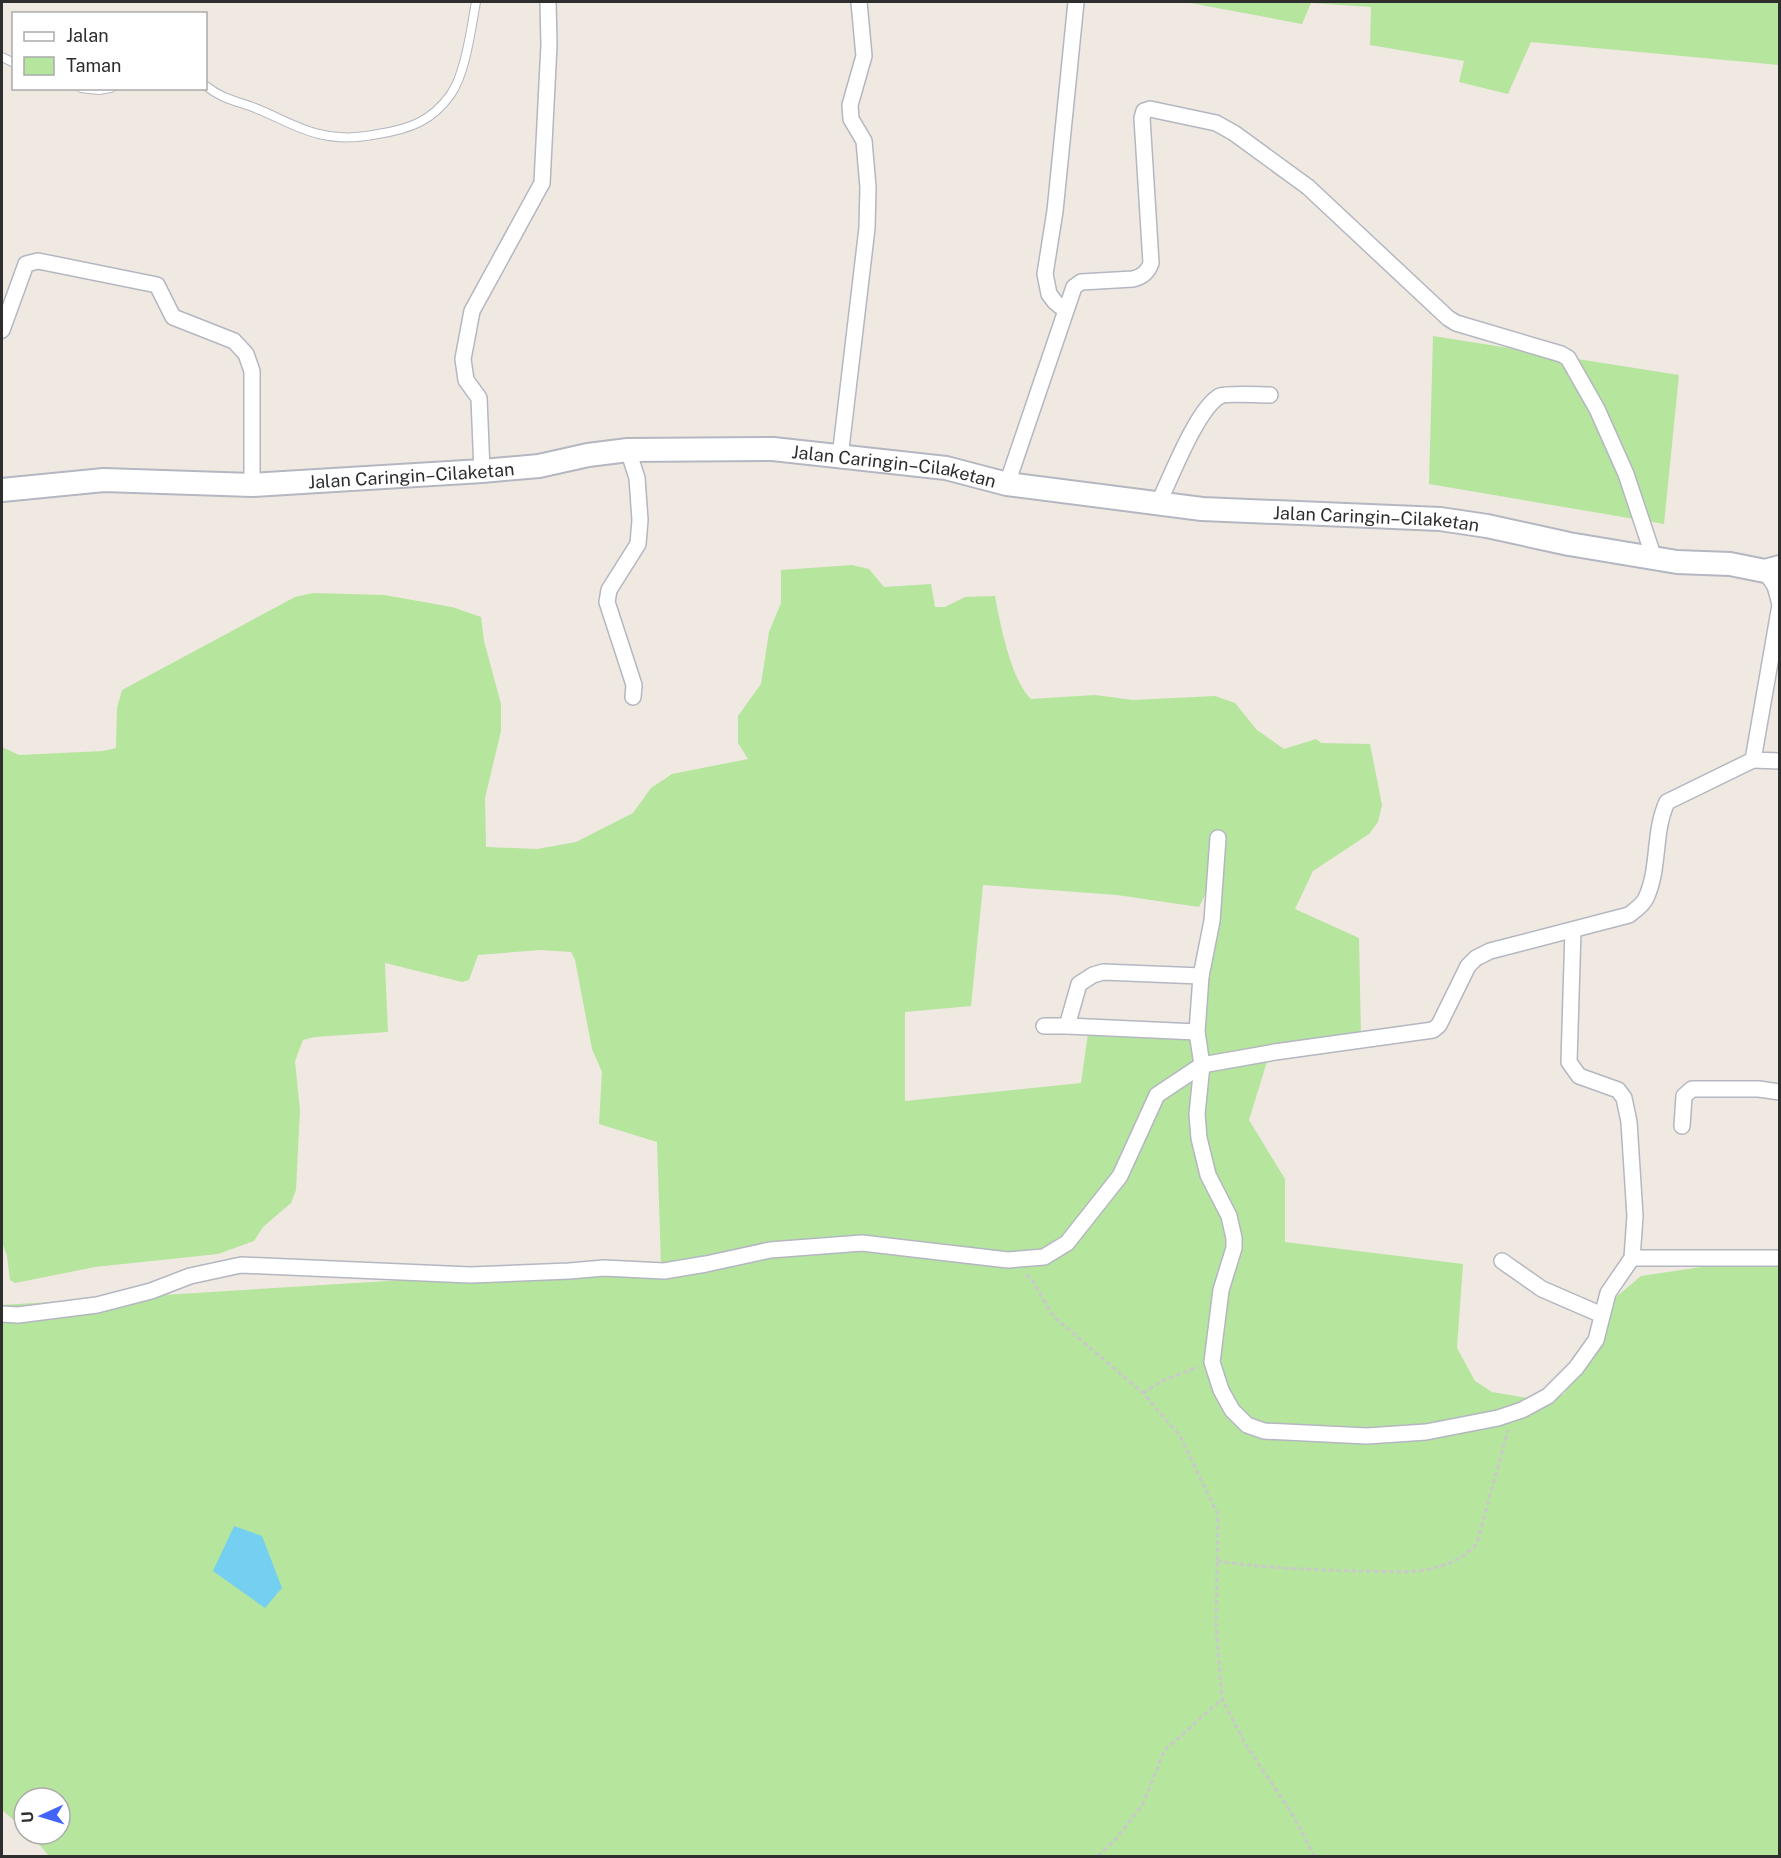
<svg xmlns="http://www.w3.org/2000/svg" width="1781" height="1858" font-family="'Public Sans',sans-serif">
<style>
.green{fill:#b6e59e;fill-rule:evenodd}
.water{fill:#75cff0}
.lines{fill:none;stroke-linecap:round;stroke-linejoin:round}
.lane-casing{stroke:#b4b7c1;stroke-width:10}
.street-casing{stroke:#b4b7c1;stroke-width:18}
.secondary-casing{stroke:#b4b7c1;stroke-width:26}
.path{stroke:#c9c9c9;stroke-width:3;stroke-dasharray:4.5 3;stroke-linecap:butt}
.lane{stroke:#fff;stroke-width:8}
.street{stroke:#fff;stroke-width:15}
.secondary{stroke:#fff;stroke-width:22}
.labels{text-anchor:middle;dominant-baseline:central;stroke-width:5;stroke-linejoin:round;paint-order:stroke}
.street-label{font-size:18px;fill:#2e2e2e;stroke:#fff}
</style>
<rect width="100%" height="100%" fill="#efe9e1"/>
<g class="green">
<path d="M1185,2h594v63l-248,-23 -23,52 -49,-12 5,-21 -94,-16 1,-38 -60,-4 -9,21z"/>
<path d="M1433,336l246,39 -15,149 -235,-40z"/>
<path d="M852,565l17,4 15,18 47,-3 4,23h10l20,-10 30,-1c5,27 16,84 36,103l64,-4 38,5 82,-4 20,7 22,27 27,19 32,-10 5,4 49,1 12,61 -4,17 -9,12 -56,37 -18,38 64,29 2,97 -92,20 -20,65 36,59v63l178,22 -6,84 18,33 17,11 42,7 30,-5 46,-92 31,-26 74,-11h64v591h-1730l-19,-22h30v-36h-36v31l-22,-19v-505l659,-41 -4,-122 -58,-18 3,-52 -10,-23 -17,-89 -4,-8 -31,-2 -62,5 -9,25 -7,2 -77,-19 3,69 -73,5 -12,3 -8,21 5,49 -4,80 -5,13 -28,24 -9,14 -36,13 -123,13 -80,16 -5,-3 -3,-24 -5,-14v-495l17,8 84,-4 13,-3 1,-40 5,-18 173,-93 18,-4 71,2 68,12 29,10 3,24 17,63v27l-16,67 1,49 51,2 39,-7 57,-29 18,-25 21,-14 76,-15 -10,-16v-27l23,-32 8,-52 12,-29v-33zM983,885l134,10 82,12 10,-20 -16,149 -104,-10 -8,57 -176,18v-89l66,-6z"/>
</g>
<path class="water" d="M234,1526l28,10 20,52 -17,20 -52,-37z"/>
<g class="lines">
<defs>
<g id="lane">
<path d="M2,57l12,6"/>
<path d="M206,86c16,13 31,15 49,22 21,8 42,21 64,26 22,5 37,4 59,0 32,-5 54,-13 73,-40 15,-22 20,-66 25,-92"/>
<path d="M81,88l18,2 12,-2"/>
</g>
<g id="street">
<path d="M1065,310l-10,-8 -6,-8 -4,-20 10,-63 21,-209"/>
<path d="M2,330l24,-66 12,-3 119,24 16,32 61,24 12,13 6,17v114"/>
<path d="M628,450l9,28 3,42 -2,24 -29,46 -2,12 27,83 -1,12"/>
<path d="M840,457l27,-229 1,-41 -4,-46 -13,-22 -1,-14 14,-49 -5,-54"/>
<path d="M482,471l-3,-73 -13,-18 -3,-21 9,-48 70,-128 7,-138 -1,-43"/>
<path d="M1007,484l67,-197 7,-5 52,-3c9,-2 15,-7 18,-16l-9,-145 2,-7 6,-2 66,14 18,10 74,54 140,131 8,5 105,31 7,4 29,51 29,65 28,84"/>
<path d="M1158,504c12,-24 39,-96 62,-108 6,-3 40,-1 50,-1"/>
<path d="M1765,571l10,15 5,18"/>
<path d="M1780,605l-27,155 27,1"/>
<path d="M1218,838l-6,83 -11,55 -4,56 5,33 -5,49 2,24 9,37 21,41 5,22v10l-13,42 -9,72 9,28 11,20 15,15 17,6 103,5 59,-4 72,-14 24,-8 26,-14 28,-28 20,-28 12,-47 24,-35 3,-42 -6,-94 -5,-24 -6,-8 -39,-14 -10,-14 4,-132"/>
<path d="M1044,1026h23l12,-42 14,-9 10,-3 98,4"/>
<path d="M1067,1026l130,6"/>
<path d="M1682,1126l2,-30 8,-7h67l21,3"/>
<path d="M1632,1258h148"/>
<path d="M1502,1261l40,28 60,26"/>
<path d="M2,1314l16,1 79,-10 54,-14 39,-15 51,-11 229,10 99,-4 35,-3 60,3 42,-7 64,-14 92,-7 146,17 36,-3 23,-14 53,-67 37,-81 45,-30 73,-13 158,-22 6,-5 29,-59 8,-8 14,-7 139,-36c6,-5 14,-10 17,-17 14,-30 7,-66 21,-96l86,-42"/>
</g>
<g id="secondary">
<path id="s1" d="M2,490l102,-10 148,5 230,-14 57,-5 49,-11 40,-5 145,-1 173,19 61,16 195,25 238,10 47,7 82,18 108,18 53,2 35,7 15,-4"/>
</g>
</defs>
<use href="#lane" class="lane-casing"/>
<use href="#street" class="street-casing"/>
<use href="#secondary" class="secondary-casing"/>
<g class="path">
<path d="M1026,1275l6,5 22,37 89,76 37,43 38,79 -2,109 6,75 24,46 47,70 21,41"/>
<path d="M1143,1393l19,-12 36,-14"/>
<path d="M1217,1561c48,7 95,9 143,10 23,0 52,3 74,-3 17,-4 32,-12 43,-25l31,-113"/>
<path d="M1098,1856l18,-17 27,-35 21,-53 58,-52"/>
</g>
<use href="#lane" class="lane"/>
<use href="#street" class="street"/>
<use href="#secondary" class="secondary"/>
</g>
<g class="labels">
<g class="street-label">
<text stroke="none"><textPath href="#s1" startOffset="896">Jalan Caringin–Cilaketan</textPath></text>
<text stroke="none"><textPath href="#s1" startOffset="410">Jalan Caringin–Cilaketan</textPath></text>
<text stroke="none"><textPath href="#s1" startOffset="1382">Jalan Caringin–Cilaketan</textPath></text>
</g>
</g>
<rect width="1781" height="1858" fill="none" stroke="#2e2e2e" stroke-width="6"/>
<rect x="12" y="12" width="195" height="78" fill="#ffffff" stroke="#ababab" stroke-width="1.5"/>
<rect x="24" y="32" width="30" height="9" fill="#ffffff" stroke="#ababab" stroke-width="1.5"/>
<text x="66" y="42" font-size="18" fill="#2e2e2e">Jalan</text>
<rect x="24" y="57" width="30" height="18" fill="#b6e59e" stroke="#ababab" stroke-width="1.5"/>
<text x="66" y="72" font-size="18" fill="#2e2e2e">Taman</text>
<g transform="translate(42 1816) rotate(266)"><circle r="28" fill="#ffffff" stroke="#ababab" stroke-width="1.5"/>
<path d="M0-4.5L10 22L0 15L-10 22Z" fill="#4264fb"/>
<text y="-9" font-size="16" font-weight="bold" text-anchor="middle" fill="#2e2e2e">U</text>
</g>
</svg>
